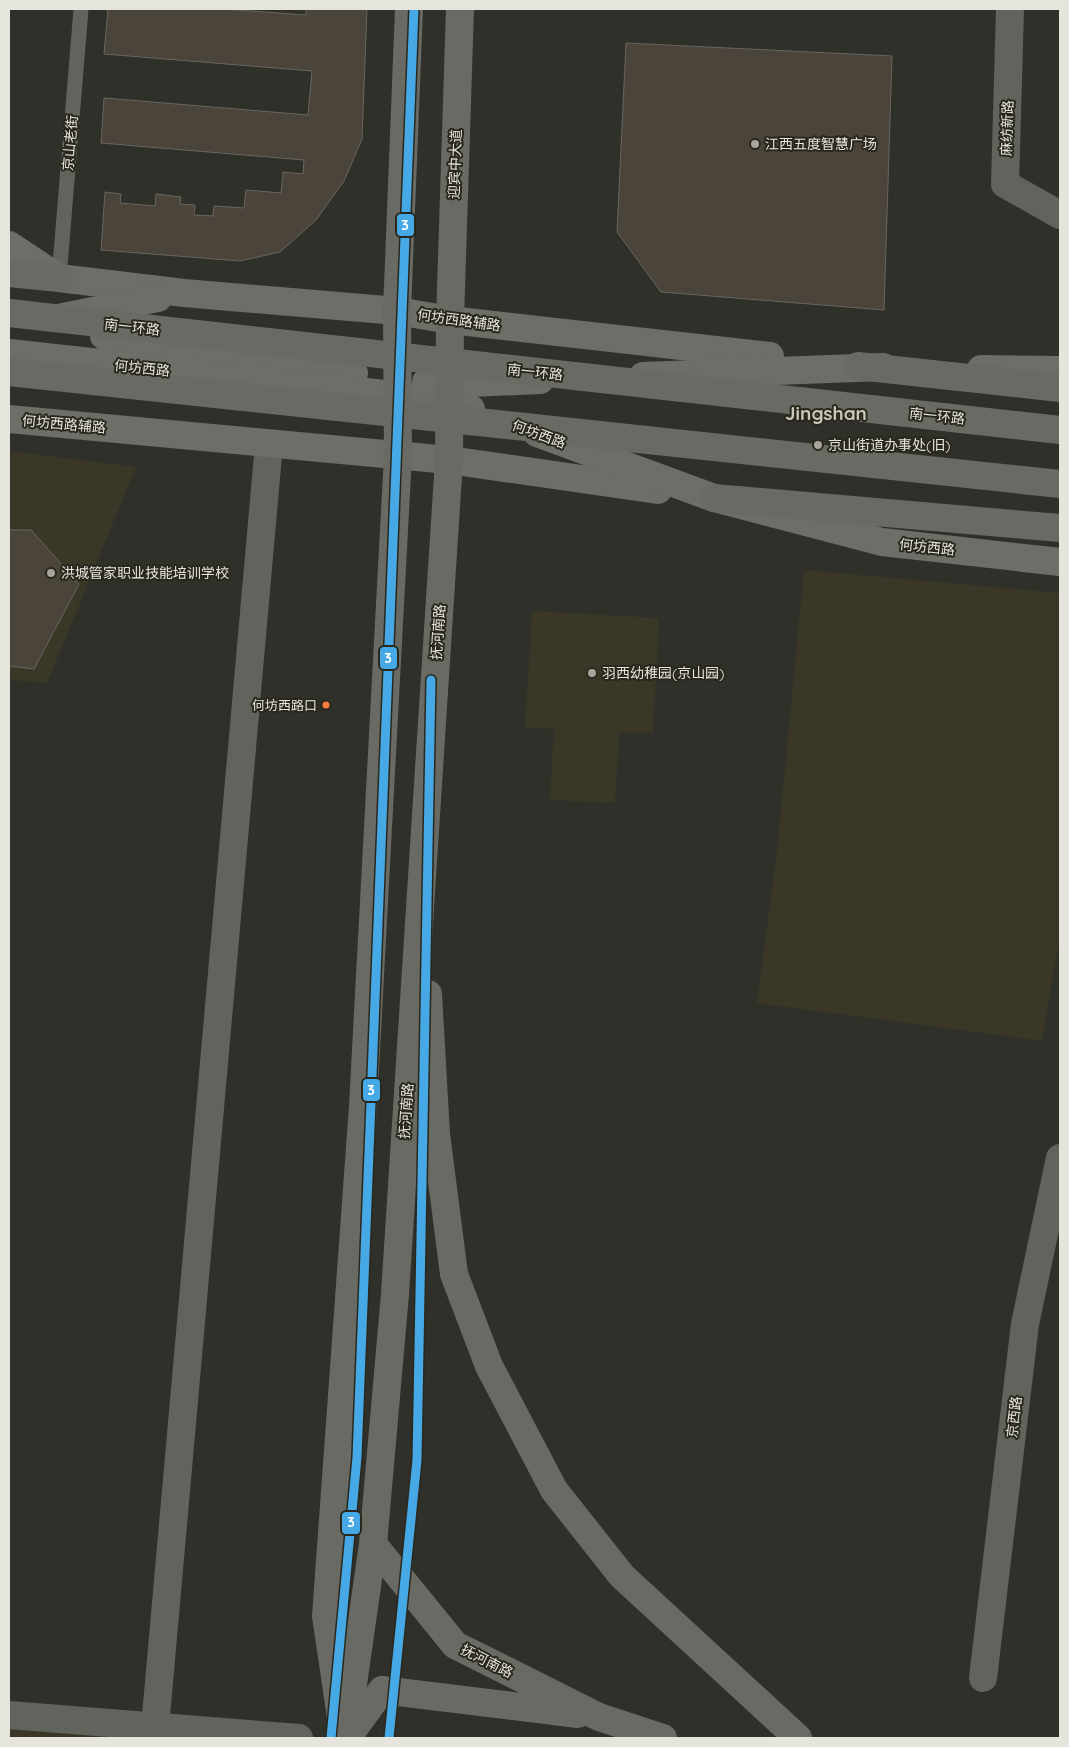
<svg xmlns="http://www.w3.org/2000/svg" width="1069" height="1747" font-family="Quicksand,'Noto Sans SC',sans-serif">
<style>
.built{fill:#3a3727}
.building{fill:#4a443a;stroke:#696662}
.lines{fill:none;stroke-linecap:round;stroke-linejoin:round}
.service{stroke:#60645d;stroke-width:15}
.minor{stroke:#60645d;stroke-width:28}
.secondary{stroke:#6b6f67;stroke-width:28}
.trunk{stroke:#686a63;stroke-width:28}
.trunk-bridge{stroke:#686a63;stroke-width:28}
.metro-1-casing{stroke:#2a281c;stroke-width:12}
.metro-1{stroke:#46a8e4;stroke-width:9}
.poi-dot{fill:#a6a69e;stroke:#2a281c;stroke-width:2}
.bus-dot{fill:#f77d43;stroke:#2a281c;stroke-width:2}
.labels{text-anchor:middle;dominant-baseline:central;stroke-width:4;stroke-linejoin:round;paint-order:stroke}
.bus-label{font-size:13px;fill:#e6e5dd;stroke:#2a281c;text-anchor:end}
.street-label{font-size:14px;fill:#e6e5dd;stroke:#2a281c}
.poi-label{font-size:14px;fill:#e6e5dd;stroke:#2a281c;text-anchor:start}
.district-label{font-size:19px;font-weight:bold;fill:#cac8b9;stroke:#2a281c}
.line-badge{stroke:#2a281c;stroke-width:2}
.badge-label{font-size:14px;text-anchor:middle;font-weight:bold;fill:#fff}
</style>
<rect width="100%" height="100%" fill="#30302a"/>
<g class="built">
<path d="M9,451l127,16 -89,216 -38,-3z"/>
<path d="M804,570l256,23v343l-18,105 -285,-38 20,-152z"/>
<path d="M532,611l127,7 -6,115 -34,-1 -4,71 -65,-3 4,-71 -29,-1z"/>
<path d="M9,1725l142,13h-142z"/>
</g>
<g class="building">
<path d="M108,9h116l82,6v-6h61l-5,130 -18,42 -28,39 -36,32 -40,9 -139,-11 4,-58 16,2 -1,9 35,3 1,-12 25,3 -1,7 15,1 -1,10 19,1 1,-10 30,2 2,-18 35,3 2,-21 20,2 1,-14 -203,-17 3,-45 204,17 4,-44 -208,-17z"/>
<path d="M626,43l266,13 -8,254 -223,-18 -44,-60z"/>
<path d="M9,530h22l48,54 -45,85 -25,-3z"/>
</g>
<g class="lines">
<path class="service" d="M59,278l22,-269"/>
<g class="minor">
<path d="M1010,9l-5,175 55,31"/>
<path d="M983,1678l42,-354 35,-166"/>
<path d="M9,1715l290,23"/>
<path d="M155,1727l114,-1283"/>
</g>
<g class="secondary">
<path d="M9,245l50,33 125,15 213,18 53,9 320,36"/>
<path d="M63,317l95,-19"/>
<path d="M104,336l250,37"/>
<path d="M9,353l440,48 22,8"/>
<path d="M981,369l79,1"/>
<path d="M643,376l240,-9"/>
<path d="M426,382l23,2 91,-4"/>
<path d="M9,419l440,41 209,30"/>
<path d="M537,433l177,65 168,44 178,20"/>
</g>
<g class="trunk">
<path d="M460,9l-10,311 -1,140 -54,834 -22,250 82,101 144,72 64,21"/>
<path d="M9,273l50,5"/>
<path d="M858,366l202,22"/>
<path d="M714,498l346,30"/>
<path d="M428,994l8,140 18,140 35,92 65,124 68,86 176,162"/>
<path d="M349,1712l24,-168"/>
<path d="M344,1738l-18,-122 37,-510 35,-650 -1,-145 12,-302"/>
<path d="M347,1738l35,-48 196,24"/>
</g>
<g class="trunk-bridge">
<path d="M9,313l1051,117"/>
<path d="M9,372l1051,112"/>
</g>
<defs>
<g id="metro-1">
<path d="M331,1738l26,-281 57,-1448"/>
<path d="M389,1738l28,-278 14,-780"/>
</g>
</defs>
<use href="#metro-1" class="metro-1-casing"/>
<use href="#metro-1" class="metro-1"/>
</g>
<g class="poi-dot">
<circle cx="755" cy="144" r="5"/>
<circle cx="818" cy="445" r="5"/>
<circle cx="51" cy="573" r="5"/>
<circle cx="592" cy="673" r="5"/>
</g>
<circle class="bus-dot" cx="326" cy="705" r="4.5"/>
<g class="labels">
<g class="bus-label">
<text x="317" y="705">何坊西路口</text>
</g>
<g class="street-label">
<text transform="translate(1007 128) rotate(-88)">麻纺新路</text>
<text transform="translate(70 143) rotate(-85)">京山老街</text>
<text transform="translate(455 164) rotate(-88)">迎宾中大道</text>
<text transform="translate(459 320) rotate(8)">何坊西路辅路</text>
<text transform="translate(132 327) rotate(6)">南一环路</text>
<text transform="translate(142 368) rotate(6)">何坊西路</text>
<text transform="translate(535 372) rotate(6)">南一环路</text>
<text transform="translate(937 416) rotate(6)">南一环路</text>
<text transform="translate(64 424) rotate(5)">何坊西路辅路</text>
<text transform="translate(539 434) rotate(20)">何坊西路</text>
<text transform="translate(927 547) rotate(6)">何坊西路</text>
<text transform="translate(438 632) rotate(-86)">抚河南路</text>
<text transform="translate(406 1111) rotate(-86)">抚河南路</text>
<text transform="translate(1014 1417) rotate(-83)">京西路</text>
<text transform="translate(487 1661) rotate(27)">抚河南路</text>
</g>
<g class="poi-label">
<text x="765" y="144">江西五度智慧广场</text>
<text x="828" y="445">京山街道办事处(旧)</text>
<text x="61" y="573">洪城管家职业技能培训学校</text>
<text x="602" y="673">羽西幼稚园(京山园)</text>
</g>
<g class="district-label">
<text x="826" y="413">Jingshan</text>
</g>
</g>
<g class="line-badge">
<rect x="396" y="213" width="19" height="24" rx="5" fill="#46a8e4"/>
<rect x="379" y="646" width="19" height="24" rx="5" fill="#46a8e4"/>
<rect x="362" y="1078" width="19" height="24" rx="5" fill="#46a8e4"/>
<rect x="341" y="1511" width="20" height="24" rx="5" fill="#46a8e4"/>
</g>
<g class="badge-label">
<text x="405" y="230">3</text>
<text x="388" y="663">3</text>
<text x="371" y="1095">3</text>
<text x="351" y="1527">3</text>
</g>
<rect width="1069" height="1747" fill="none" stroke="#e6e5dd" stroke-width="20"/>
</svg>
